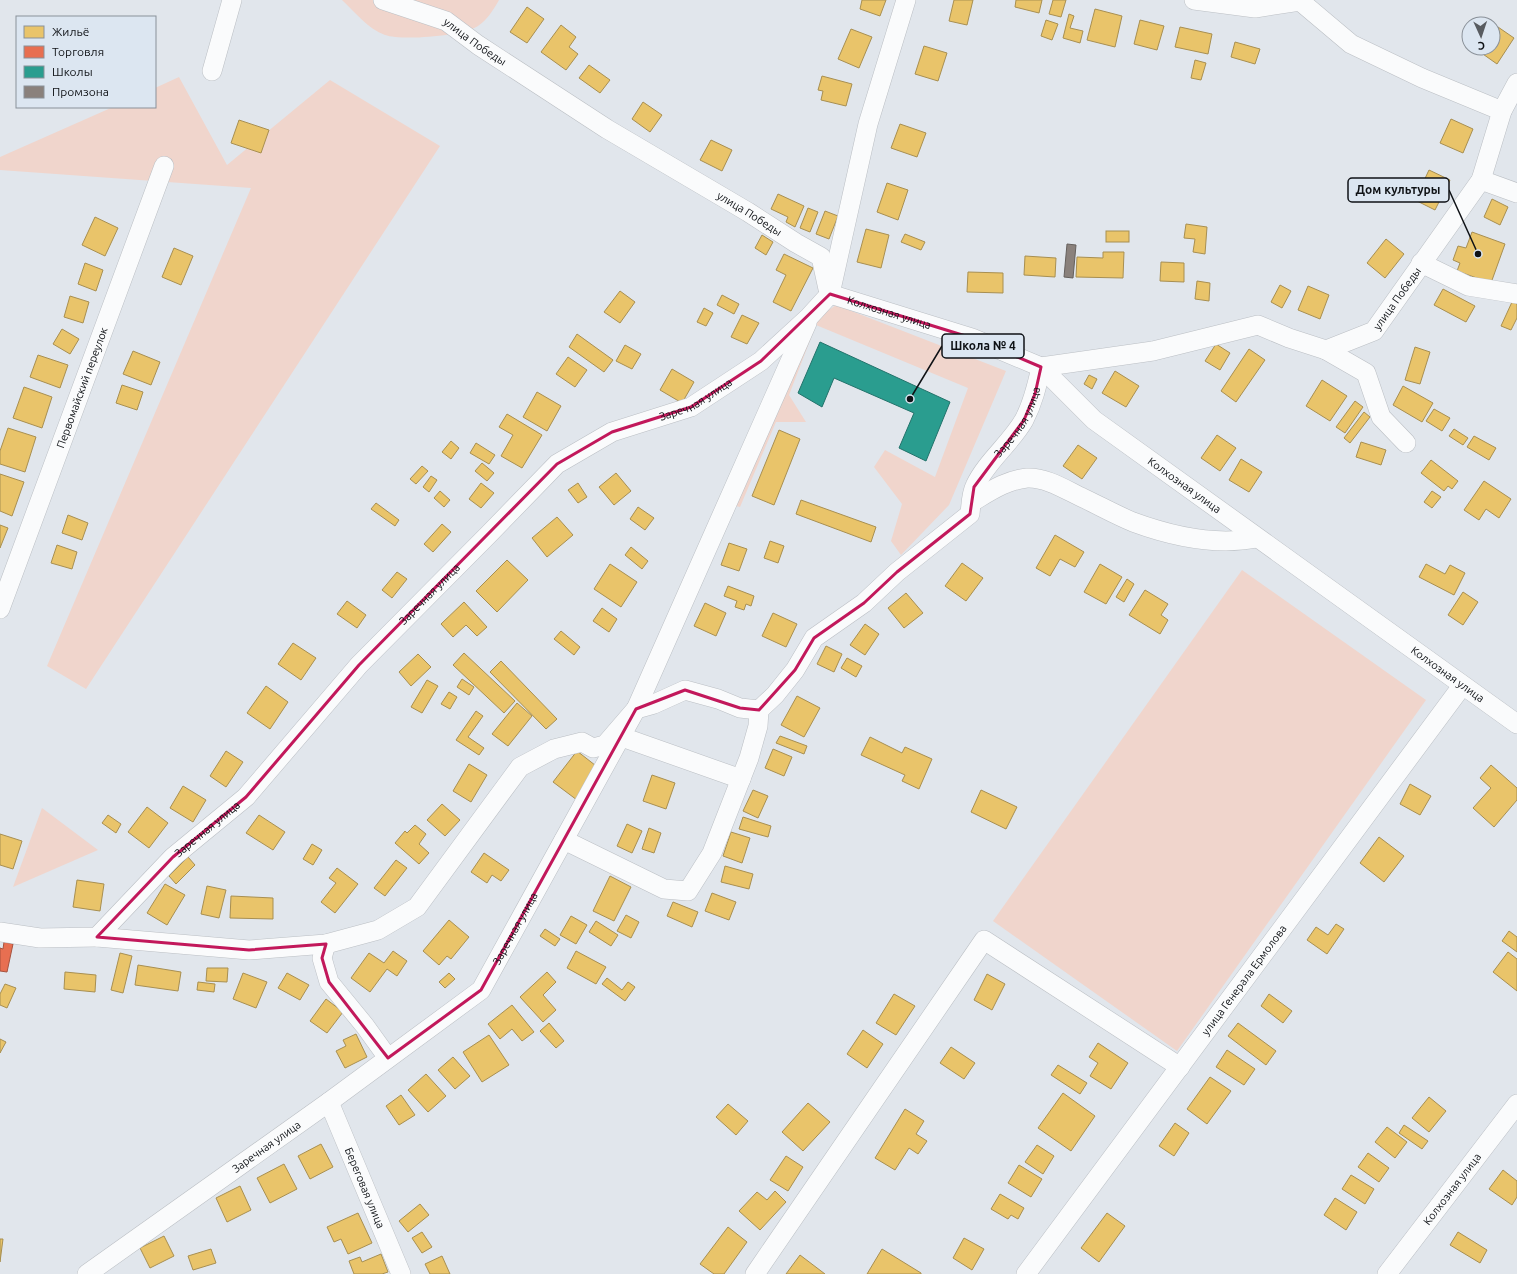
<svg xmlns="http://www.w3.org/2000/svg" width="1517" height="1274" font-family="Ubuntu,sans-serif">
<style>
.green{fill:#f0d5cc}
.homes{fill:#e9c46a;stroke:#a88f51}
.shops{fill:#e76f51;stroke:#a6533f}
.schools{fill:#2a9d8f;stroke:#22736b}
.industry{fill:#8a817c;stroke:#65605d}
.lines{fill:none;stroke-linecap:round;stroke-linejoin:round}
.minor-casing{stroke:#bbbfc4;stroke-width:20}
.minor{stroke:#fafbfc;stroke-width:19}
.marked{fill:none;stroke:#c2185b;stroke-width:3;stroke-linejoin:round}
.labels{text-anchor:middle;dominant-baseline:central;stroke-width:4;stroke-linejoin:round;paint-order:stroke}
.street-label{font-size:11px;fill:#0f1216;stroke:#dce6f1}
.leader{fill:none;stroke:#0f1216;stroke-width:1.5}
.callout-dot{fill:#0f1216;stroke:#dce6f1;stroke-width:1.5}
.callout{fill:#dce6f1;stroke:#0f1216;stroke-width:1.5}
.callout-label{font-size:12px;text-anchor:middle;font-weight:bold;fill:#0f1216}
</style>
<rect width="100%" height="100%" fill="#e1e6ec"/>
<g class="green">
<path d="M342,0h157c-5,9 -12,20 -21,26 -15,10 -76,15 -93,9 -17,-6 -30,-23 -43,-35z"/>
<path d="M179,77l48,88 103,-85 110,66 -354,543 -39,-23 204,-478 -251,-18v-13l113,-50h42v-19z"/>
<path d="M836,305l170,66 -57,134 -48,50 -10,-14 11,-37 -28,-37 11,-17 50,27 33,-89 -152,-63 -27,70 17,27h-30l-36,85 -8,-2 80,-183z"/>
<path d="M1242,570l184,130 -249,351 -184,-130z"/>
<path d="M42,808l56,42 -85,37z"/>
</g>
<g class="homes">
<path d="M862,0h24l-6,16 -20,-7z"/>
<path d="M954,0h19l-6,25 -18,-4z"/>
<path d="M1016,0h26l-3,13 -24,-6z"/>
<path d="M1053,0h13l-5,17 -12,-3z"/>
<path d="M527,7l17,12 -17,24 -17,-11z"/>
<path d="M1095,9l27,7 -7,31 -28,-7z"/>
<path d="M1069,14l5,2 -4,12 13,3 -3,12 -17,-5z"/>
<path d="M1046,20l12,4 -6,16 -11,-4z"/>
<path d="M1140,20l24,6 -7,24 -23,-6z"/>
<path d="M561,25l15,12 -7,10 9,7 -12,16 -25,-18z"/>
<path d="M1180,27l32,7 -4,20 -33,-7z"/>
<path d="M1498,27l16,11 -17,26 -17,-12 3,-4h10v-15z"/>
<path d="M851,29l21,8 -13,31 -21,-9z"/>
<path d="M1235,42l25,7 -5,15 -24,-7z"/>
<path d="M924,46l23,7 -9,28 -23,-7z"/>
<path d="M1195,60l11,3 -5,17 -10,-2z"/>
<path d="M589,65l21,15 -10,13 -21,-15z"/>
<path d="M822,76l30,8 -6,22 -25,-6 2,-9 -5,-1z"/>
<path d="M643,102l19,13 -12,17 -18,-13z"/>
<path d="M1451,119l22,10 -10,24 -23,-10z"/>
<path d="M239,120l30,10 -8,23 -30,-10z"/>
<path d="M900,124l26,9 -9,24 -26,-9z"/>
<path d="M711,140l21,10 -10,21 -22,-11z"/>
<path d="M1429,170l21,10 -15,30 -32,-16 7,-13 11,6z"/>
<path d="M887,183l21,7 -10,30 -21,-8z"/>
<path d="M778,194l26,12 -9,21 -9,-5 2,-5 -17,-8z"/>
<path d="M1492,199l16,8 -8,18 -16,-8z"/>
<path d="M808,208l10,4 -8,20 -10,-4z"/>
<path d="M825,211l13,5 -9,23 -13,-5z"/>
<path d="M95,217l23,11 -13,28 -23,-11z"/>
<path d="M1186,224l21,3 -2,27 -12,-2 2,-13 -11,-1z"/>
<path d="M866,229l23,6 -8,33 -24,-6z"/>
<rect x="1106" y="231" width="23" height="11"/>
<path d="M1472,232l33,12 -14,39 -34,-12 3,-8 -7,-3 5,-14 8,2z"/>
<path d="M905,234l20,8 -4,8 -20,-8z"/>
<path d="M762,235l11,7 -7,13 -11,-7z"/>
<path d="M1386,239l18,15 -19,24 -18,-15z"/>
<path d="M174,248l19,8 -12,29 -19,-8z"/>
<path d="M1103,252h21l-1,26 -47,-1 1,-20 26,1z"/>
<path d="M784,254l29,14 -22,43 -18,-9 13,-27 -10,-5z"/>
<path d="M1025,256l31,2 -1,19 -31,-2z"/>
<path d="M1161,262l23,1v19l-24,-1z"/>
<path d="M85,263l18,7 -7,21 -18,-7z"/>
<path d="M968,272l35,1v20l-36,-1z"/>
<path d="M1197,281l13,2 -1,18 -14,-2z"/>
<path d="M1280,285l11,6 -9,17 -11,-6z"/>
<path d="M1308,286l21,9 -9,24 -22,-9z"/>
<path d="M1443,289l32,17 -9,16 -32,-17z"/>
<path d="M620,291l15,11 -15,21 -16,-11z"/>
<path d="M722,295l17,9 -5,10 -17,-9z"/>
<path d="M70,296l19,6 -6,21 -19,-6z"/>
<path d="M1512,302l5,2v14l-6,12 -10,-4z"/>
<path d="M704,308l9,5 -7,13 -9,-4z"/>
<path d="M742,315l17,8 -12,21 -16,-7z"/>
<path d="M62,329l17,10 -9,15 -17,-10z"/>
<path d="M577,334l36,26 -9,12 -35,-25z"/>
<path d="M1216,344l14,9 -10,17 -15,-9z"/>
<path d="M625,345l16,9 -9,15 -16,-8z"/>
<path d="M1415,347l15,5 -10,32 -15,-4z"/>
<path d="M1249,349l16,11 -29,42 -15,-11z"/>
<path d="M133,351l27,11 -9,23 -28,-11z"/>
<path d="M38,355l30,10 -8,23 -30,-11z"/>
<path d="M568,357l19,13 -12,17 -19,-13z"/>
<path d="M672,369l22,13 -12,21 -22,-13z"/>
<path d="M1115,371l24,15 -13,21 -24,-14z"/>
<path d="M1089,375l8,4 -5,10 -8,-5z"/>
<path d="M1322,380l25,16 -17,25 -24,-15z"/>
<path d="M122,385l21,7 -6,18 -21,-7z"/>
<path d="M1403,386l30,17 -11,19 -29,-17z"/>
<path d="M24,387l28,10 -10,31 -29,-10z"/>
<path d="M537,392l24,14 -14,25 -24,-14z"/>
<path d="M1355,401l8,6 -18,26 -9,-6z"/>
<path d="M1434,409l16,9 -8,13 -16,-10z"/>
<path d="M1364,412l6,5 -20,26 -6,-5z"/>
<path d="M507,414l35,21 -20,33 -21,-12 12,-21 -14,-8z"/>
<path d="M8,428l28,9 -11,35 -25,-8v-13z"/>
<path d="M1454,429l14,9 -5,7 -14,-9z"/>
<path d="M779,430l21,9 -26,66 -22,-9z"/>
<path d="M1217,435l19,13 -16,23 -19,-13z"/>
<path d="M1474,436l22,12 -7,12 -22,-13z"/>
<path d="M451,441l8,7 -8,11 -9,-7z"/>
<path d="M1361,442l25,8 -5,15 -25,-8z"/>
<path d="M476,443l19,12 -6,9 -19,-11z"/>
<path d="M1078,445l19,13 -15,21 -19,-13z"/>
<path d="M1241,459l21,13 -13,20 -20,-12z"/>
<path d="M1431,460l27,21 -6,8 -4,-3 -4,5 -23,-18z"/>
<path d="M482,463l12,10 -7,8 -12,-10z"/>
<path d="M422,466l6,5 -12,13 -6,-5z"/>
<path d="M616,473l15,18 -17,14 -15,-18z"/>
<path d="M0,474l24,8 -12,34 -12,-5z"/>
<path d="M431,476l6,4 -8,12 -6,-5z"/>
<path d="M1484,481l27,18 -12,19 -13,-9 -7,11 -15,-10z"/>
<path d="M481,483l13,10 -13,15 -12,-9z"/>
<path d="M578,483l9,14 -9,6 -10,-13z"/>
<path d="M440,491l10,9 -6,7 -10,-9z"/>
<path d="M1432,491l9,6 -9,11 -8,-6z"/>
<path d="M801,500l75,27 -5,15 -75,-28z"/>
<path d="M376,503l23,17 -4,6 -24,-17z"/>
<path d="M638,507l16,11 -9,12 -15,-11z"/>
<path d="M68,515l20,8 -6,17 -20,-7z"/>
<path d="M557,517l16,18 -26,22 -15,-19z"/>
<path d="M442,524l9,8 -18,20 -9,-8z"/>
<path d="M0,525l8,3 -8,20z"/>
<path d="M1055,535l29,17 -9,15 -15,-8 -10,17 -14,-8z"/>
<path d="M770,541l14,5 -6,17 -14,-5z"/>
<path d="M729,543l18,6 -8,22 -18,-6z"/>
<path d="M57,545l20,7 -5,17 -21,-6z"/>
<path d="M631,547l17,14 -6,8 -17,-14z"/>
<path d="M507,560l21,20 -31,32 -21,-21z"/>
<path d="M962,563l21,15 -17,23 -21,-15z"/>
<path d="M610,564l27,18 -16,25 -27,-18z"/>
<path d="M1100,564l22,13 -16,27 -22,-12z"/>
<path d="M1426,564l19,10 5,-9 15,8 -11,22 -35,-18z"/>
<path d="M397,572l10,7 -15,19 -10,-8z"/>
<path d="M1127,579l7,5 -10,18 -8,-5z"/>
<path d="M728,586l26,10 -3,10 -5,-2 -2,6 -9,-3 2,-6 -13,-5z"/>
<path d="M1145,590l23,14 -7,11 7,5 -8,14 -31,-19z"/>
<path d="M1463,592l15,10 -15,23 -15,-10z"/>
<path d="M906,593l17,20 -19,15 -16,-20z"/>
<path d="M347,601l19,14 -9,13 -20,-14z"/>
<path d="M464,602l23,25 -10,9 -11,-11 -13,12 -12,-13z"/>
<path d="M705,603l21,10 -10,23 -22,-10z"/>
<path d="M602,608l15,11 -8,13 -16,-11z"/>
<path d="M773,613l24,11 -11,23 -24,-11z"/>
<path d="M865,624l14,10 -14,21 -15,-10z"/>
<path d="M561,631l19,16 -6,8 -20,-16z"/>
<path d="M293,643l23,15 -15,22 -23,-16z"/>
<path d="M826,646l16,8 -8,18 -17,-8z"/>
<path d="M464,653l51,48 -11,12 -51,-48z"/>
<path d="M418,654l13,13 -20,19 -12,-14z"/>
<path d="M847,658l15,8 -6,11 -15,-9z"/>
<path d="M501,661l56,58 -11,10 -56,-57z"/>
<path d="M462,679l12,8 -5,8 -12,-8z"/>
<path d="M427,680l11,6 -16,27 -11,-6z"/>
<path d="M266,686l22,16 -18,27 -23,-16z"/>
<path d="M449,692l8,5 -7,12 -9,-5z"/>
<path d="M797,696l23,12 -16,29 -23,-12z"/>
<path d="M517,703l15,13 -24,30 -16,-12z"/>
<path d="M476,711l7,5 -15,21 16,11 -5,7 -23,-15z"/>
<path d="M780,736l27,10 -3,8 -28,-11z"/>
<path d="M870,737l32,16 3,-6 27,12 -13,30 -17,-8 3,-6 -44,-20z"/>
<path d="M773,749l19,8 -8,19 -19,-8z"/>
<path d="M226,751l17,11 -17,25 -16,-11z"/>
<path d="M577,751l23,18 -23,31 -24,-18z"/>
<path d="M469,764l18,11 -16,27 -18,-11z"/>
<path d="M1491,765l26,23v12l-23,27 -21,-19 18,-20 -11,-10z"/>
<path d="M652,775l23,8 -9,26 -23,-8z"/>
<path d="M1410,784l21,12 -11,19 -20,-11z"/>
<path d="M183,786l23,14 -13,22 -23,-14z"/>
<path d="M753,790l15,6 -10,22 -15,-7z"/>
<path d="M981,790l36,17 -11,22 -35,-17z"/>
<path d="M442,804l18,16 -15,16 -18,-16z"/>
<path d="M147,807l21,16 -19,25 -21,-16z"/>
<path d="M108,815l13,9 -5,9 -14,-10z"/>
<path d="M259,815l26,17 -12,18 -27,-17z"/>
<path d="M743,817l28,9 -3,11 -29,-8z"/>
<path d="M627,824l15,7 -10,22 -15,-7z"/>
<path d="M415,825l11,9 -7,10 10,9 -10,11 -24,-21 10,-12 2,2z"/>
<path d="M649,828l12,5 -7,20 -12,-4z"/>
<path d="M731,832l19,6 -8,25 -19,-7z"/>
<path d="M0,834l22,7 -9,28 -13,-4z"/>
<path d="M1379,837l25,19 -20,26 -24,-19z"/>
<path d="M312,844l10,6 -9,15 -10,-6z"/>
<path d="M484,853l25,17 -8,11 -9,-6 -5,8 -16,-11z"/>
<path d="M188,857l7,8 -19,19 -7,-8z"/>
<path d="M396,860l11,8 -22,28 -11,-8z"/>
<path d="M725,866l28,8 -4,15 -28,-7z"/>
<path d="M337,868l21,16 -23,29 -14,-11 15,-19 -7,-5z"/>
<path d="M610,876l21,11 -17,34 -21,-10z"/>
<path d="M77,880l27,4 -4,27 -27,-4z"/>
<path d="M165,884l20,11 -18,30 -20,-12z"/>
<path d="M207,886l19,4 -7,28 -18,-4z"/>
<path d="M712,893l24,9 -7,18 -24,-9z"/>
<path d="M231,896l42,2v21l-43,-1z"/>
<path d="M673,902l25,10 -6,15 -25,-11z"/>
<path d="M626,915l13,7 -8,16 -14,-7z"/>
<path d="M571,916l16,9 -11,19 -16,-9z"/>
<path d="M449,920l20,17 -18,22 -4,-3 -8,9 -16,-14z"/>
<path d="M596,921l22,14 -7,11 -22,-14z"/>
<path d="M1336,924l8,5 -17,25 -20,-14 9,-13 12,8z"/>
<path d="M545,929l15,10 -5,7 -15,-10z"/>
<path d="M1509,931l8,6v15l-15,-11z"/>
<path d="M393,951l14,10 -10,15 -10,-7 -17,23 -19,-14 18,-25 15,10z"/>
<path d="M576,951l30,16 -10,17 -29,-16z"/>
<path d="M1508,952l9,7v32l-24,-19z"/>
<path d="M120,953l12,3 -9,37 -12,-3z"/>
<path d="M138,965l43,7 -3,19 -43,-6z"/>
<path d="M207,968h21l-1,14 -21,-1z"/>
<path d="M65,972l31,3 -1,17 -31,-3z"/>
<path d="M547,972l9,10 -13,13 13,15 -13,12 -23,-25z"/>
<path d="M243,973l24,9 -11,26 -23,-9z"/>
<path d="M287,973l22,12 -9,15 -22,-12z"/>
<path d="M449,973l6,6 -10,9 -6,-6z"/>
<path d="M987,974l18,10 -13,26 -18,-10z"/>
<path d="M607,978l15,12 6,-8 7,5 -10,14 -23,-17z"/>
<path d="M198,982l17,2 -1,8 -17,-2z"/>
<path d="M5,984l11,4 -9,20 -7,-3v-11z"/>
<path d="M894,994l21,12 -19,29 -20,-12z"/>
<path d="M1269,994l23,17 -9,12 -22,-17z"/>
<path d="M326,999l17,13 -16,21 -17,-12z"/>
<path d="M512,1005l22,27 -12,9 -10,-12 -12,10 -12,-15z"/>
<path d="M549,1023l15,18 -8,7 -16,-17z"/>
<path d="M1238,1023l38,28 -10,14 -38,-29z"/>
<path d="M863,1030l20,14 -16,24 -20,-14z"/>
<path d="M356,1034l11,23 -22,11 -9,-17 10,-5 -3,-6z"/>
<path d="M489,1035l20,30 -27,17 -19,-30z"/>
<path d="M0,1039l6,3 -6,11z"/>
<path d="M1098,1043l30,20 -17,26 -21,-13 8,-13 -9,-6z"/>
<path d="M951,1047l24,16 -11,16 -24,-16z"/>
<path d="M1227,1050l28,19 -11,16 -28,-18z"/>
<path d="M453,1057l17,19 -15,13 -17,-19z"/>
<path d="M1058,1065l29,18 -7,11 -29,-19z"/>
<path d="M426,1074l20,22 -18,16 -20,-22z"/>
<path d="M1210,1077l21,14 -24,33 -20,-15z"/>
<path d="M1063,1093l32,23 -24,35 -33,-23z"/>
<path d="M401,1095l14,20 -16,10 -13,-19z"/>
<path d="M1429,1097l17,14 -17,21 -17,-14z"/>
<path d="M808,1103l22,19 -27,29 -21,-19z"/>
<path d="M728,1104l20,17 -12,14 -20,-18z"/>
<path d="M905,1109l19,12 -8,13 11,7 -9,13 -9,-6 -14,22 -20,-12z"/>
<path d="M1175,1123l14,10 -15,23 -15,-10z"/>
<path d="M1404,1125l24,16 -6,8 -23,-16z"/>
<path d="M1387,1127l20,15 -12,16 -20,-16z"/>
<path d="M321,1144l12,23 -23,12 -12,-23z"/>
<path d="M1037,1145l17,11 -11,18 -18,-12z"/>
<path d="M1368,1153l21,15 -10,14 -21,-15z"/>
<path d="M786,1156l17,11 -15,24 -18,-11z"/>
<path d="M284,1164l13,25 -27,14 -13,-25z"/>
<path d="M1019,1165l23,14 -11,18 -23,-14z"/>
<path d="M1503,1170l14,11v16l-5,8 -23,-16z"/>
<path d="M1351,1175l23,14 -9,15 -23,-15z"/>
<path d="M240,1186l11,24 -24,12 -11,-24z"/>
<path d="M775,1191l11,11 -26,28 -21,-19 18,-19 10,8z"/>
<path d="M1000,1194l24,14 -6,11 -7,-4 -3,4 -17,-10z"/>
<path d="M1335,1198l22,14 -11,18 -22,-15z"/>
<path d="M420,1204l9,11 -21,17 -9,-11z"/>
<path d="M358,1213l14,30 -24,11 -7,-15 -7,3 -7,-15z"/>
<path d="M1107,1213l18,13 -26,36 -18,-14z"/>
<path d="M728,1227l19,15 -23,32h-10l-14,-10z"/>
<path d="M422,1232l10,15 -10,6 -10,-15z"/>
<path d="M1458,1232l29,18 -7,13 -30,-18z"/>
<path d="M164,1236l10,20 -24,12 -10,-20z"/>
<path d="M964,1238l20,11 -12,21 -19,-12z"/>
<path d="M0,1239h3l-3,23z"/>
<path d="M211,1249l5,14 -23,7 -5,-14z"/>
<path d="M882,1249l39,24v1h-54z"/>
<path d="M381,1254l7,18 -6,2h-28l-5,-13 11,-4 2,5z"/>
<path d="M800,1255l25,19h-39z"/>
<path d="M442,1256l8,18h-20l-5,-10z"/>
</g>
<path class="shops" d="M4,942l9,2 -6,28 -7,-1v-23l3,1z"/>
<path class="schools" d="M820,342l130,60 -24,59 -27,-13 15,-35 -80,-35 -12,29 -24,-14z"/>
<path class="industry" d="M1067,244l9,1 -3,33 -9,-1z"/>
<g class="lines">
<defs>
<g id="minor">
<path id="s1" d="M383,0l63,21 32,24 129,84 141,83 48,31 25,14 7,32"/>
<path d="M1194,0l61,8 45,-7 51,43 71,34 80,33"/>
<path d="M212,71l20,-71"/>
<path d="M1481,180l36,13"/>
<path d="M1421,263l47,23 49,8"/>
<path id="s2" d="M830,294l142,44 69,29 53,53 423,304"/>
<path d="M1326,350l40,23 15,44 25,26"/>
<path d="M972,502c17,-10 34,-22 55,-24 19,-1 39,12 56,20 17,8 33,17 50,24 38,14 83,24 124,16"/>
<path id="s3" d="M0,609l164,-443"/>
<path d="M622,737l119,42"/>
<path d="M564,840l100,49 24,2 24,-38 37,-95 9,-32 1,-16"/>
<path id="s4" d="M0,932l40,6 57,-1 76,-80 73,-60 113,-132 130,-131 68,-70 55,-32 79,-25 70,-46 48,-44 21,-23 38,-170 38,-124"/>
<path id="s5" d="M97,937l152,13 77,-6 52,-14 39,-23 103,-140 34,-18 28,-7 11,6 12,-3 31,-36 18,-5 31,-14 33,9 22,9 19,2 16,-15 20,-25 19,-32 50,-35 33,-31 73,-58c1,-9 1,-20 5,-28 11,-24 36,-43 49,-66 9,-17 13,-34 17,-53l112,-16 105,-26 31,13 37,12 48,-19 107,-151 21,-69 15,-28"/>
<path d="M326,944l-4,14 7,24 36,44 23,32"/>
<path id="s6" d="M329,1102l72,172"/>
<path id="s7" d="M87,1274l242,-172 152,-112 155,-281 171,-386"/>
<path d="M755,1274l229,-334 196,127"/>
<path id="s8" d="M1026,1274l436,-588"/>
<path id="s9" d="M1387,1274l130,-170"/>
</g>
</defs>
<use href="#minor" class="minor-casing"/>
<use href="#minor" class="minor"/>
</g>
<path class="marked" d="M830,294l142,44 69,29 -6,27 -11,26 -50,67 -4,27 -73,58 -33,31 -50,35 -19,32 -36,40 -19,-2 -55,-18 -49,19 -155,281 -93,68 -59,-76 -7,-24 4,-14 -77,6 -152,-13 76,-80 73,-60 113,-132 198,-201 55,-32 79,-25 70,-46z"/>
<g class="labels">
<g class="street-label">
<text stroke="none"><textPath href="#s1" startOffset="102">улица Победы</textPath></text>
<text stroke="none"><textPath href="#s1" startOffset="426">улица Победы</textPath></text>
<text stroke="none"><textPath href="#s5" startOffset="1615">улица Победы</textPath></text>
<text stroke="none"><textPath href="#s2" startOffset="62">Колхозная улица</textPath></text>
<text stroke="none"><textPath href="#s3" startOffset="236">Первомайский переулок</textPath></text>
<text stroke="none"><textPath href="#s4" startOffset="912">Заречная улица</textPath></text>
<text stroke="none"><textPath href="#s5" startOffset="1169">Заречная улица</textPath></text>
<text stroke="none"><textPath href="#s2" startOffset="410">Колхозная улица</textPath></text>
<text stroke="none"><textPath href="#s4" startOffset="576">Заречная улица</textPath></text>
<text stroke="none"><textPath href="#s2" startOffset="734">Колхозная улица</textPath></text>
<text stroke="none"><textPath href="#s4" startOffset="252">Заречная улица</textPath></text>
<text stroke="none"><textPath href="#s7" startOffset="556">Заречная улица</textPath></text>
<text stroke="none"><textPath href="#s8" startOffset="366">улица Генерала Ермолова</textPath></text>
<text stroke="none"><textPath href="#s7" startOffset="220">Заречная улица</textPath></text>
<text stroke="none"><textPath href="#s6" startOffset="93">Береговая улица</textPath></text>
<text stroke="none"><textPath href="#s9" startOffset="107">Колхозная улица</textPath></text>
</g>
</g>
<path class="leader" d="M1478 254L1449 190M910 399L942 346"/>
<g class="callout-dot">
<circle cx="1478" cy="254" r="4"/>
<circle cx="910" cy="399" r="4"/>
</g>
<g class="callout">
<rect x="1348" y="178" width="101" height="24" rx="4"/>
<rect x="942" y="334" width="82" height="24" rx="4"/>
</g>
<g class="callout-label">
<text x="1398" y="194">Дом культуры</text>
<text x="983" y="350">Школа № 4</text>
</g>
<rect x="16" y="16" width="140" height="92" fill="#dce6f1" stroke="#8a9199"/>
<rect x="24" y="26" width="20" height="12" fill="#e9c46a" stroke="#8a9199"/>
<text x="52" y="36" font-size="12" fill="#0f1216">Жильё</text>
<rect x="24" y="46" width="20" height="12" fill="#e76f51" stroke="#8a9199"/>
<text x="52" y="56" font-size="12" fill="#0f1216">Торговля</text>
<rect x="24" y="66" width="20" height="12" fill="#2a9d8f" stroke="#8a9199"/>
<text x="52" y="76" font-size="12" fill="#0f1216">Школы</text>
<rect x="24" y="86" width="20" height="12" fill="#8a817c" stroke="#8a9199"/>
<text x="52" y="96" font-size="12" fill="#0f1216">Промзона</text>
<g transform="translate(1481 36) rotate(177)"><circle r="19" fill="#dce6f1" stroke="#8a9199"/>
<path d="M0-3L7 15L0 10L-7 15Z" fill="#585c61"/>
<text y="-6" font-size="11" font-weight="bold" text-anchor="middle" fill="#0f1216">С</text>
</g>
</svg>
